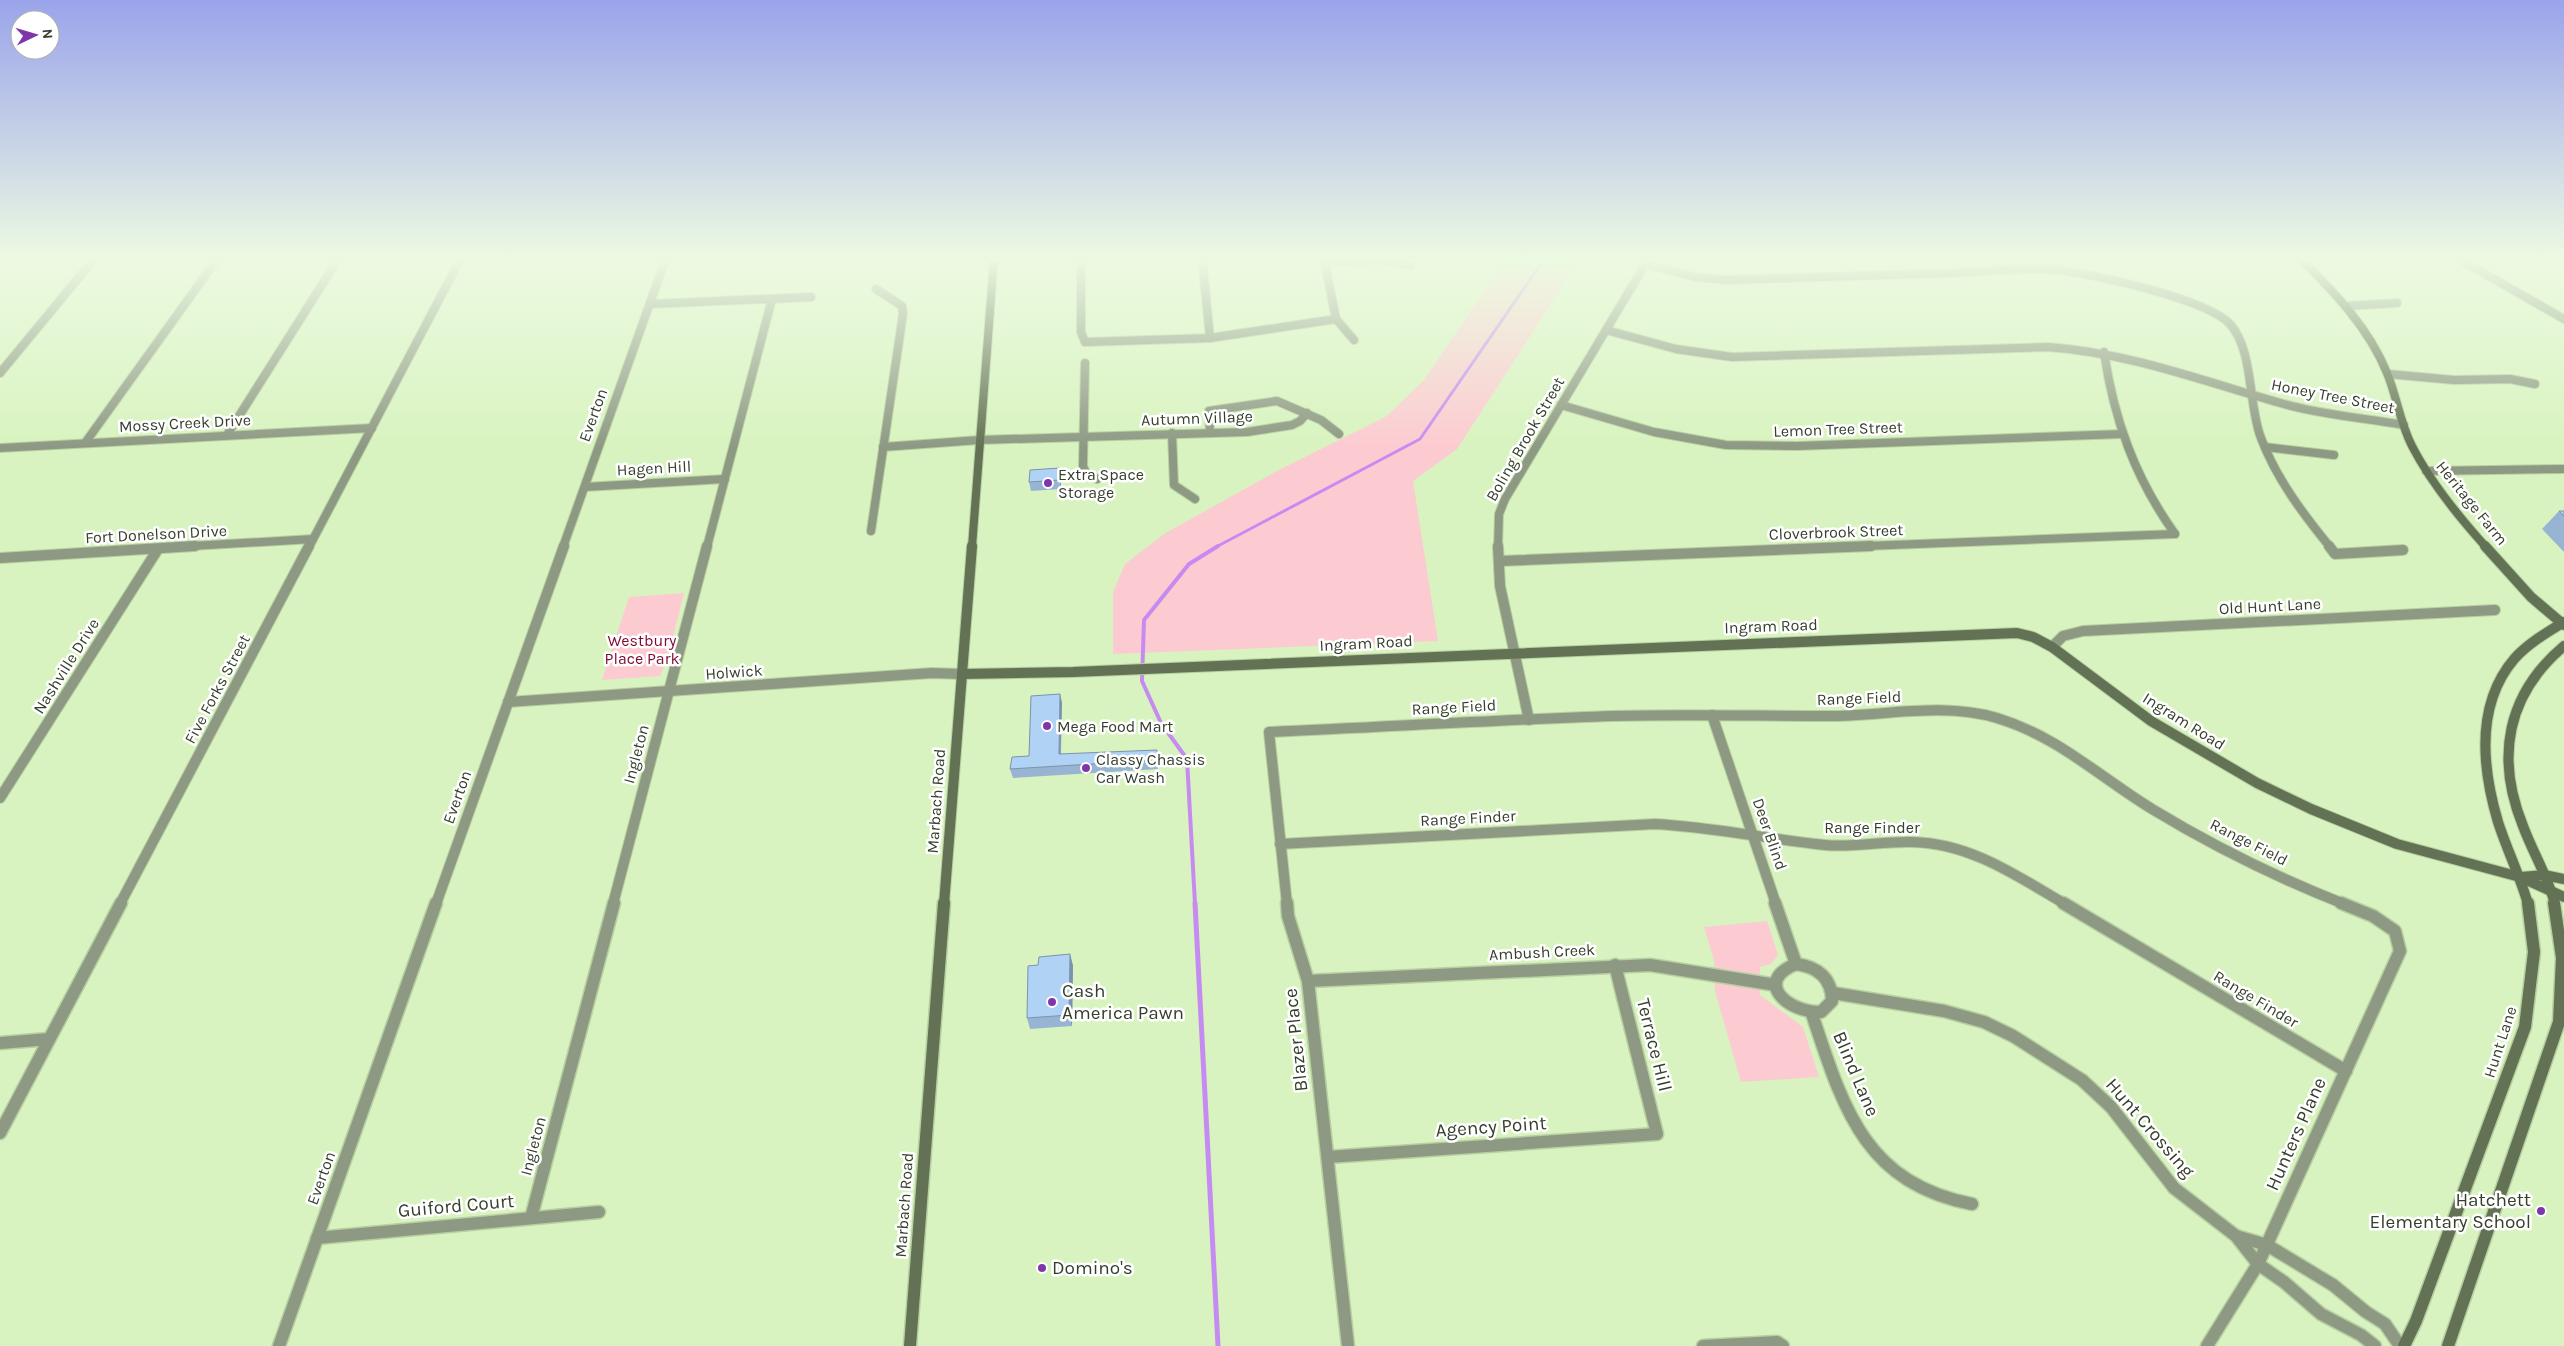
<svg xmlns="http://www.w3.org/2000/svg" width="2564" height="1346" font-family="Karla,sans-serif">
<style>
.green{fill:#fccbd1}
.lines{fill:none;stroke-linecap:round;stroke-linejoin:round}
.stream-far2{stroke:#c68bf0;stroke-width:3}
.stream-far1{stroke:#c68bf0;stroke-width:4}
.stream{stroke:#c68bf0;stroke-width:5}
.street-far2-casing{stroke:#b7cfa1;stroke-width:10}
.street-far1-casing{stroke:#b7cfa1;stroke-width:12}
.street-casing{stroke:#b7cfa1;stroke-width:15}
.secondary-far2-casing{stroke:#b7cfa1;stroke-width:10}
.secondary-far1-casing{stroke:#b7cfa1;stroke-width:12}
.secondary-casing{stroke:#b7cfa1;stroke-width:15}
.street-far2{stroke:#8e9984;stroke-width:8}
.street-far1{stroke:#8e9984;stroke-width:10}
.street{stroke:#8e9984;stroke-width:12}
.secondary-far2{stroke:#637254;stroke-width:8}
.secondary-far1{stroke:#637254;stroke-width:10}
.secondary{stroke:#637254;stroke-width:12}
.wall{fill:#97b5d3}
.shaded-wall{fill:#7b93ac}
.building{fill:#b0d2f5;stroke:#7b93ac}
.poi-dot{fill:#7e37aa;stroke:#fff;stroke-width:2}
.labels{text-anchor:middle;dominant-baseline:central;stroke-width:5;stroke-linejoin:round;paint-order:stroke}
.street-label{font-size:16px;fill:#353f2b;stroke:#fff}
.poi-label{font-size:16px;fill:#353f2b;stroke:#fff;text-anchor:start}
.park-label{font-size:16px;fill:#7e0b32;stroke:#fff}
.near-poi-label{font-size:19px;fill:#353f2b;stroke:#fff;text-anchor:start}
.near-street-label{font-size:19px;fill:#353f2b;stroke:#fff}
</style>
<rect width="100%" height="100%" fill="#d8f3bf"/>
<g class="green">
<path d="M1507,258h74l-124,191 -44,32 25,160 -325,13v-62l12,-28 39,-30 111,-62 112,-56 37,-36z"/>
<path d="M684,593l-17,68 -7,15 -58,4 27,-83z"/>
<path d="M1767,921l11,34 -7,9 -11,3v28l43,32 16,50 -78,5 -26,-91 -1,-31 -10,-33z"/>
</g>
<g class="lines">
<path class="stream-far2" d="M1216,547l204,-108 125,-181"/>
<path class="stream-far1" d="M1195,904l-8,-145 -26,-36 -19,-42 2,-61 45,-56 29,-18"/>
<path class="stream" d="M1195,903l23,443"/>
<defs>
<g id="street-far2">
<path d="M1081,258v74l4,10 125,-4 126,-19"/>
<path d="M1202,258l8,80"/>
<path d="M1324,258l12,61 18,21"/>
<path d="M2457,258l107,61"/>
<path d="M1325,262l56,-2 30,5"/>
<path d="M1645,264l50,13 31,3c74,-2 148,-5 222,-7 35,-1 73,-6 107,-3 36,3 152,29 175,54 24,27 18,81 31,114 15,40 42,76 69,109"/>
<path d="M650,304l161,-7"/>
<path d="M2347,306l50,-3"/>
<path d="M1606,330l70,19 56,8 316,-10c83,6 157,35 236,57 39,11 80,14 120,21"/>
<path d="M2104,352c10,68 31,126 71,182"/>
<path d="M1085,363l-2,103 3,7 11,6"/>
<path d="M0,373l95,-115"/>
<path d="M2388,374l66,6 56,-1 25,5"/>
<path d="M1561,405l93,27 72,13 71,1 325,-12"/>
<path d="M1210,432l-1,-21 68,-10 44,19 18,14"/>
<path d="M1172,433l2,52 21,14"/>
<path d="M227,435l112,-177"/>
<path d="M85,443l133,-185"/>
<path d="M883,447l96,-7 268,-8 45,-7 8,-4 7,-8"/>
<path d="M2265,447l69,8"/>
<path d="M0,448l372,-20"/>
<path d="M2426,471l138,-2"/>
<path d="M585,487l140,-8"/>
<path d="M871,531l32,-217 -1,-8 -26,-17"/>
<path d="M174,547l139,-8"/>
<path d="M309,547l152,-289"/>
<path d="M563,547l103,-289"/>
<path d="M707,547l65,-248"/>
<path d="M1498,547l1,-33 6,-15 144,-241"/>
<path d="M1840,547l335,-13"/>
</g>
<g id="street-far1">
<path d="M1498,546l2,40 29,134"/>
<path d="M2329,546l6,8 68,-4"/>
<path d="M0,558l195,-12"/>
<path d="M1500,561l371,-15"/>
<path d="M2052,647l11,-11 20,-5 412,-21"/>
<path d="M508,702l424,-29 30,1"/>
<path d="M1712,715l64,189"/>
<path d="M0,798l158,-249"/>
<path d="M1280,844l375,-20c57,3 113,15 170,21 29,3 58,-4 87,-3 58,1 105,34 153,62"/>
<path d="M120,904l189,-358"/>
<path d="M436,904l128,-358"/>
<path d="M613,904l94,-358"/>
<path d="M1287,904l-18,-172c115,-5 230,-12 344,-16 72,-2 144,0 215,0 56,0 114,-14 169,2 62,19 101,58 155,91 61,37 126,69 192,95"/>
</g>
<g id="street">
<path d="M1287,903l1,13 20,65 40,365"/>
<path d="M1775,903l21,61"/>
<path d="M2063,903l283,168"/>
<path d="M1796,964c22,3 36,14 36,37l-11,11c-32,1 -69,-30 -25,-48z"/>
<path d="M1308,981l342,-16 126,20"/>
<path d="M1833,993l111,18 40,11 29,14 69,44 29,27 63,81 62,48 22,28 26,18 37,32 40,21 14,11"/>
<path d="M1812,1014c31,93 52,169 160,190"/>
<path d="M0,1043l49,-4"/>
<path d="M0,1133l121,-230"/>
<path d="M1328,1157l329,-23 -42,-169"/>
<path d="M531,1218l83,-315"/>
<path d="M2236,1236l31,9 66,40 33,27 19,12 15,22"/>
<path d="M317,1238l282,-26"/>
<path d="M279,1346l157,-443"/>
<path d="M1703,1346l74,-4 6,4"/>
<path d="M2207,1346l51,-82 142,-313 -5,-20 -22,-15 -32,-13"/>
</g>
<g id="secondary-far2">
<path d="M2300,258c34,34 69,70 87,115 10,24 13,50 25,73 19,37 46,70 74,101"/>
<path d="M972,547l22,-289"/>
</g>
<g id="secondary-far1">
<path d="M2485,546l46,51 33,28"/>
<path d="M962,674l111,-2 944,-39 16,4 19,10 99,74 106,62 54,26 86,35 123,33 44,20"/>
<path d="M2521,877l23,-2 20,4"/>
<path d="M944,904l28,-358"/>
<path d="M2528,904c-8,-28 -21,-54 -30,-82 -16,-54 -23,-118 17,-164 14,-15 31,-25 49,-36"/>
<path d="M2555,904c-7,-27 -22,-51 -32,-78 -28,-69 -16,-132 41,-180"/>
</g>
<g id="secondary">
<path d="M910,1346l34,-443"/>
<path d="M2404,1346l12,-25 109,-294 9,-75 -6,-49"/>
<path d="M2448,1346l111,-324 3,-64 -8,-55"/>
</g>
</defs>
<use href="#street-far2" class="street-far2-casing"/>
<use href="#street-far1" class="street-far1-casing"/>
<use href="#street" class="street-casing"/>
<use href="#secondary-far2" class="secondary-far2-casing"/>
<use href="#secondary-far1" class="secondary-far1-casing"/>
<use href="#secondary" class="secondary-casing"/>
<use href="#street-far2" class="street-far2"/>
<use href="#street-far1" class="street-far1"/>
<use href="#street" class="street"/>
<use href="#secondary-far2" class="secondary-far2"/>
<use href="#secondary-far1" class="secondary-far1"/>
<use href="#secondary" class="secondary"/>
</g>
<g class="wall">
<path d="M1061,477v12l-30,2 -2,-9z"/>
<path d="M2559,511h5v41l-22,-23z"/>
<path d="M1060,694l2,9 -1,51 97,5v10l-145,9 -3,-9 19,-13z"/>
<path d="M1070,954l3,12 -1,60 -42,3 -3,-11 11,-53z"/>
</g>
<g class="shaded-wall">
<path d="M1060,468l1,9v12l-1,-9z"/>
<path d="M1060,694l2,9 -2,61 -1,-10z"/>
<path d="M1070,954l3,12 -1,60 -3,-11z"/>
</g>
<g class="building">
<path d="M1060,468v12l-31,2 1,-12z"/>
<path d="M2559,511h5v5z"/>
<path d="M1060,694l-1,60 98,-4v10l-147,9 2,-12 17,-1 2,-60z"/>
<path d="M1070,954l-1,61 -42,3 1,-52 10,-1 1,-8z"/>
</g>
<linearGradient id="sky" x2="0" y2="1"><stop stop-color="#9aa4eb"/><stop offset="0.58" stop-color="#edfae2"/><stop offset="1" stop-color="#edfae2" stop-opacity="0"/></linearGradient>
<rect width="2564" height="447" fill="url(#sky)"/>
<g class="poi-dot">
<circle cx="1048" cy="483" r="5"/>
<circle cx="1047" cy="726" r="5"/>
<circle cx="1086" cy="768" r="5"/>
<circle cx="1052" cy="1002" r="5"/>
<circle cx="2541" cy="1211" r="5"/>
<circle cx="1042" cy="1268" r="5"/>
</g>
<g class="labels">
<g class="street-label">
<text transform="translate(2333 396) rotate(11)">Honey Tree Street</text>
<text transform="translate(593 415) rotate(-70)">Everton</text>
<text transform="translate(1197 418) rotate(-2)">Autumn Village</text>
<text transform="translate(185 423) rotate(-3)">Mossy Creek Drive</text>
<text transform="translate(1838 429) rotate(-2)">Lemon Tree Street</text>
<text transform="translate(1525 439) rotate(-60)">Boling Brook Street</text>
<text transform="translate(654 468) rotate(-3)">Hagen Hill</text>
<text transform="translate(2472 503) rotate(51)">Heritage Farm</text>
<text transform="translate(1836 532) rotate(-2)">Cloverbrook Street</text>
<text transform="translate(156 534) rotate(-3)">Fort Donelson Drive</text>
<text transform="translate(2270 606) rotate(-3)">Old Hunt Lane</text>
<text transform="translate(1771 626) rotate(-2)">Ingram Road</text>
<text transform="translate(1366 643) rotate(-3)">Ingram Road</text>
<text transform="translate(66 666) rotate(-58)">Nashville Drive</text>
<text transform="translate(734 672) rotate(-4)">Holwick</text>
<text transform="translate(217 689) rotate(-62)">Five Forks Street</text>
<text transform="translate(1859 698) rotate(-2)">Range Field</text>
<text transform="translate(1454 707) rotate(-3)">Range Field</text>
<text transform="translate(2184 721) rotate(32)">Ingram Road</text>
<text transform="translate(636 754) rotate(-75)">Ingleton</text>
<text transform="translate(457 797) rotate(-70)">Everton</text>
<text transform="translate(936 801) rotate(-86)">Marbach Road</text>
<text transform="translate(1468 818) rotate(-3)">Range Finder</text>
<text x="1872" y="827">Range Finder</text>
<text transform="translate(1770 834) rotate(71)">Deer Blind</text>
<text transform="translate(2249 842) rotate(27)">Range Field</text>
<text transform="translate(1542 952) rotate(-3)">Ambush Creek</text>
<text transform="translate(2256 999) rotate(31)">Range Finder</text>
<text transform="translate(2500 1042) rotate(-72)">Hunt Lane</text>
<text transform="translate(533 1146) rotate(-75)">Ingleton</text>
<text transform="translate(321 1178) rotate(-70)">Everton</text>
<text transform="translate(904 1205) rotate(-86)">Marbach Road</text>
</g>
<g class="poi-label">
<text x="1058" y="474">Extra Space<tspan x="1058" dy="18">Storage</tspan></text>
<text x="1057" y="726">Mega Food Mart</text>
<text x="1096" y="759">Classy Chassis<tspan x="1096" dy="18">Car Wash</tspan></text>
</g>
<g class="park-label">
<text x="642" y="640">Westbury<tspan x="642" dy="18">Place Park</tspan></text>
</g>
<g class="near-poi-label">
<text x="1062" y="991">Cash<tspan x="1062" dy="22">America Pawn</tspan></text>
<text x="2531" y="1200" text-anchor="end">Hatchett<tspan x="2531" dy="22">Elementary School</tspan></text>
<text x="1052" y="1268">Domino's</text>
</g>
<g class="near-street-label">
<text transform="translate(1296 1040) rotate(-96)">Blazer Place</text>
<text transform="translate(1654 1045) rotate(76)">Terrace Hill</text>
<text transform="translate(1856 1074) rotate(67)">Blind Lane</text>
<text transform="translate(1491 1127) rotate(-4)">Agency Point</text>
<text transform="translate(2150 1128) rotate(49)">Hunt Crossing</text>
<text transform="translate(2296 1134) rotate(-66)">Hunters Plane</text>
<text transform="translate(456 1206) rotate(-5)">Guiford Court</text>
</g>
</g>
<g transform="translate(35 35) rotate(85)"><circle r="24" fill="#ffffff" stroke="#aeb2aa"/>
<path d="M0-4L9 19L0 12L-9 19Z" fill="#7e37aa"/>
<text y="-8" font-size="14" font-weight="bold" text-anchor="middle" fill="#353f2b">N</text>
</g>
</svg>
